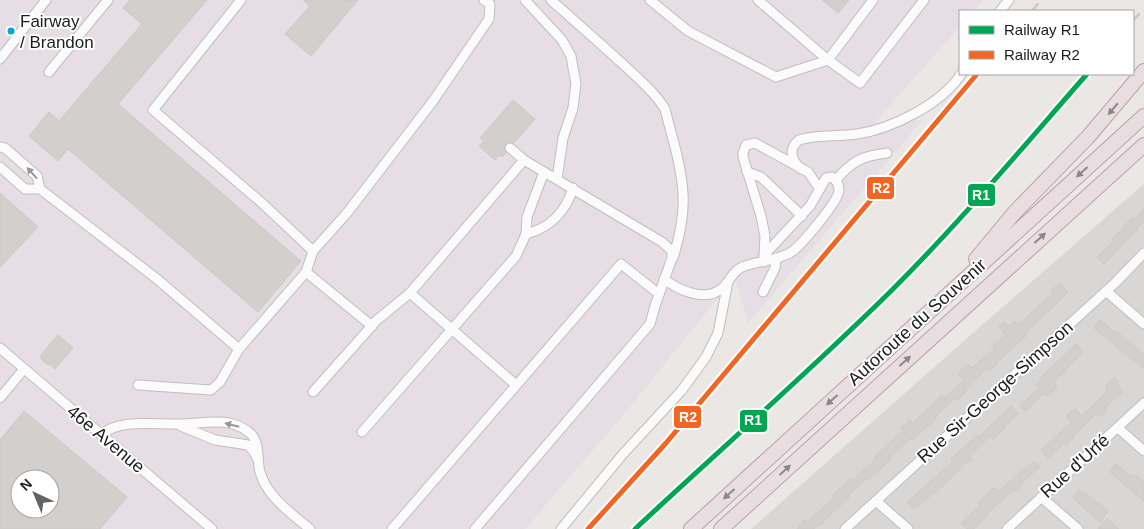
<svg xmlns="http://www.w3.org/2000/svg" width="1144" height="529" font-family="Helvetica,sans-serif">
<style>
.residential{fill:#d9d7d6}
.industrial{fill:#e7dde5;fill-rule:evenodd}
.building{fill:#d2cfcd;stroke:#cdc8c6;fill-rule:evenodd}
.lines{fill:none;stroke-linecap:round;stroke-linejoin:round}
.minor-casing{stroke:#c0bebd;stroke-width:11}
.highway-casing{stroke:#be9dac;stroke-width:16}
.minor{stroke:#fcfbfb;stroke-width:9}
.highway{stroke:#e8dee1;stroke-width:14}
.rail{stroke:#c9c8c8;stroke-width:2.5;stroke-dasharray:10 10;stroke-linecap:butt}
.rail-1-casing{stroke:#fff;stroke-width:9}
.rail-2-casing{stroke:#fff;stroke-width:9}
.rail-1{stroke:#00a651;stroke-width:5}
.rail-2{stroke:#f26522;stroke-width:5}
.oneway{fill:#8c8788}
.oneway2{fill:#979797}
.bus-dot{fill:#00a9ce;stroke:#fff;stroke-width:2}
.labels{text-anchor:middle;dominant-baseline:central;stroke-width:4;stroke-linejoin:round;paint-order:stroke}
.bus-label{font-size:17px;fill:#1c1c1c;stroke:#fff;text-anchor:start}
.street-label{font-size:18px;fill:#1c1c1c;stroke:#fff}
.line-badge{stroke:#fff;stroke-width:2}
.badge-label{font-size:14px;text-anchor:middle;font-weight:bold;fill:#fff}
</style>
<rect width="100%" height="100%" fill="#eae7e4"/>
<path class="residential" d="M1144,184v345h-393l222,-196z"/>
<path class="industrial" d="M0,0h983l-10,11h-13v15l-88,100 51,-6 -175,203 -13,-46 -111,137 -99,115h-525zM20,479h30v30h-30z"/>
<g class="building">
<path d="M130,0h77l-89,104 183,157 -43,51 -190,-163 -10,12 -29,-25 20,-24 10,9 83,-97 -19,-16z"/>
<path d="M303,0h55l-47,56 -26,-22 25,-28z"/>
<path d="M822,0h27l-11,13z"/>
<path d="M513,100l22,19 -21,24 -3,-1 -5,2 -2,3 2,6 -4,4 -3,-2 -4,5 -16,-14 5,-5 -4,-3z"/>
<path d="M0,193l38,34 -38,40z"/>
<path d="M1144,209v12l-8,8 1,1 -33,34 -7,-7 17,-16 -2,-2 21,-22 2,2z"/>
<path d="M1060,283l8,9 -43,42 1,2 -30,27 1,1 -8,7 -2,-3 -22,21 2,2 -9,9 -2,-3 -21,20 2,1 -8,7 -17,15 -1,-2 -22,20 2,2 -24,20 -1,-1 -18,16 1,2 -28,27 -5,3 -2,-2 -2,2 3,2h-18l7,-9 3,2 14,-12 11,-11 1,-4 18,-17 2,2 23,-21 -2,-2 30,-27 -3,-2 9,-8 3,3 29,-28 3,3 19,-18 -6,-6 10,-10 4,4 23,-20 -2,-2 13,-11 -7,-8 5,-5 4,5 6,-6 4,4 36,-33 -2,-2z"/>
<path d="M1100,320l16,13 1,-1 27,23v14l-50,-41z"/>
<path d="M58,335l15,13 -18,21 -5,-5 -2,1 -7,-6 2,-1 -3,-2z"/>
<path d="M1076,344l7,8 -30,31 4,4 -10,9 -3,-3 -18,18 -6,-5 19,-18 -3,-3 7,-6 -2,-2z"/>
<path d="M1114,377l5,5 -2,2 6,8 -13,11 -5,5 2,2 -8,7 -3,-3 -23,22 1,1 -8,8 -2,-2 -16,15 -7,-8 31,-28 -6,-6 9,-7 7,7 26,-26 -3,-4z"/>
<path d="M1011,406l7,8 -14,13 1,1 -12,11 -3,-3 -20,20 2,3 -5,5 -1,-2 -19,20 -33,27 -7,-7 46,-40 -2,-3 26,-23 1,2z"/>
<path d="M24,411l103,86 -27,32h-100v-89zM20,479h30v30h-30z"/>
<path d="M1034,461l6,6 -18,15 1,2 -8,7 -2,-1 -22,20 -4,4 1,1 -14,14h-7l-6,-6 19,-17 -3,-3 17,-15 5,3z"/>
<path d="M1116,464l14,12 2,-2 4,4 1,-2 7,6v19l-35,-30z"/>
<path d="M1079,490l5,4 1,-1 23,18 -8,11 -27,-24z"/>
<path d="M1107,519l12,10h-21z"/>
</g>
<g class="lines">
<defs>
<g id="minor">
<path d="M241,0l-88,110 109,93 51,48"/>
<path d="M525,0l37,40 9,16 2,12 3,15 -3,25 -10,30 -6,41"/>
<path d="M551,0c25,22 50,44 75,67 14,13 29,26 39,42 3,12 6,23 9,34 12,46 13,70 -1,115"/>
<path d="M650,0l38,31 88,46 52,-17 32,23 64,-83"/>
<path d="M758,0l70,60 45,-60"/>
<path d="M1000,11l9,-11"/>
<path d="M0,59l46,-59"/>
<path d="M49,72l59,-72"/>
<path d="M0,147l5,1 32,28 3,13h-15l-25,-22"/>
<path d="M510,148l14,12"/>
<path d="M801,169c-10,-9 -13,-20 -2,-29 18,-6 39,-3 58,-6 34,-5 85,-30 104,-60"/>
<path d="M747,172l14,5 41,39"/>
<path d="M836,180c16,-19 26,-24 51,-27"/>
<path d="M40,189l117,90 82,70 -19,33 -9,8 -73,-5"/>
<path d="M526,234l1,-17 17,-45"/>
<path d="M764,256l1,-20 -4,-20 -18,-59v-4l3,-8 9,-2 53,29 11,16"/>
<path d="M306,272l66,54"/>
<path d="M664,279c14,11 41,23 57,10 9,-6 10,-17 21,-22 15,-6 33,-6 48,-14 10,-6 49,-52 49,-63 0,-6 -3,-10 -7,-13l-6,1 -16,28 -43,46 -3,5v5"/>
<path d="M1106,291l38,33"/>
<path d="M763,292l12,-24 1,-10"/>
<path d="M410,293l106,92"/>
<path d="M0,348l212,181"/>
<path d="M239,349l67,-77 7,-21 34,-38 86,-112 56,-82 1,-15 -6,-4"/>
<path d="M313,392l64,-72 33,-27 114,-133 138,82 10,9v7l-17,48 -5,18 -175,205"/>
<path d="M0,398l24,-29"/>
<path d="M181,426l34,14 33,5 7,8 2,5"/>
<path d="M1118,428l26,23"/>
<path d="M362,432l154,-176 10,-22c24,-6 40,-23 47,-46"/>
<path d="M101,435c18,-17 56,-10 78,-11 17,0 33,-4 50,-1 9,2 17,6 23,12 8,10 5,26 8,37 7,25 31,41 50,57"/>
<path d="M1041,497l37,32"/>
<path d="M876,501l32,28"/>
<path d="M392,529l229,-265 38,30"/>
<path d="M561,529l62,-75 59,-64 24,-33 12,-24 10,-51"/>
<path d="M845,529l270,-246 29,-30"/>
<path d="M1007,529l137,-126"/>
</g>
<g id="highway">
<path d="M976,259l39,-47 73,-75 56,-66"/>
<path d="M691,529l453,-413"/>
<path d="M721,529l423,-384"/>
</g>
</defs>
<use href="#minor" class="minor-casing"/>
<use href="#highway" class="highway-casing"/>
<use href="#minor" class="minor"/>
<use href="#highway" class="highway"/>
<g class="rail">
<path d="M1032,11l9,-11"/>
<path d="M1133,21l11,-13"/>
<path d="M588,529l78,-86 311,-369"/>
<path d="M635,529c86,-80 174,-157 257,-239 69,-69 131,-143 195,-216"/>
</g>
<defs>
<path id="rail-1" d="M635,529c86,-80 174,-157 257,-239 69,-69 131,-143 195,-216"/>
<path id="rail-2" d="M588,529l78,-86 311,-369"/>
</defs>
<use href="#rail-1" class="rail-1-casing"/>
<use href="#rail-2" class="rail-2-casing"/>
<use href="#rail-1" class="rail-1"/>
<use href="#rail-2" class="rail-2"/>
</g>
<defs><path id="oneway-solid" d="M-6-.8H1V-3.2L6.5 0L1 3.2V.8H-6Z" transform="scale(1.25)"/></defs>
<g class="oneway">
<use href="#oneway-solid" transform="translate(1113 109) rotate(130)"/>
<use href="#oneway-solid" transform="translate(1082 172) rotate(138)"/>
<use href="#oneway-solid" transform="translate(1040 238) rotate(-42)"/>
<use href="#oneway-solid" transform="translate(905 361) rotate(-42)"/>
<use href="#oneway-solid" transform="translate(832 400) rotate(138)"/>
<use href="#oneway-solid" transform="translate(785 470) rotate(-43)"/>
<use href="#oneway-solid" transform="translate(729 494) rotate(138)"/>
</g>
<g class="oneway2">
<use href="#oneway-solid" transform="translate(32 173) rotate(-132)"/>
<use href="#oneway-solid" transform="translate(232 425) rotate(-166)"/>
</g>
<circle class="bus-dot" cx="11" cy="31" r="4.5"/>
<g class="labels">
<g class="bus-label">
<text x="20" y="21">Fairway<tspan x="20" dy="21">/ Brandon</tspan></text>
</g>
<g class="street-label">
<text transform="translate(917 322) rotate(-42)">Autoroute du Souvenir</text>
<text transform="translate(995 392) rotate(-42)">Rue Sir-George-Simpson</text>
<text transform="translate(106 439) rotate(40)">46e Avenue</text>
<text transform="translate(1075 466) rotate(-42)">Rue d'Urfé</text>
</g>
</g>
<g class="line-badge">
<rect x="866" y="176" width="29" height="24" rx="5" fill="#f26522"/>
<rect x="967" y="183" width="29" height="24" rx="5" fill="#00a651"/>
<rect x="673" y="405" width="29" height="24" rx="5" fill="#f26522"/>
<rect x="739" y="409" width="29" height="24" rx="5" fill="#00a651"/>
</g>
<g class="badge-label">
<text x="881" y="193">R2</text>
<text x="981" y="200">R1</text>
<text x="688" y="422">R2</text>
<text x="753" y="425">R1</text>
</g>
<rect x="959" y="10" width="175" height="65" fill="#ffffff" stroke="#a4a4a4"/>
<rect x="969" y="26" width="25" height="8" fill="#00a651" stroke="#a4a4a4"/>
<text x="1004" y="35" font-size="15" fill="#1c1c1c">Railway R1</text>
<rect x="969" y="51" width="25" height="8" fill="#f26522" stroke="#a4a4a4"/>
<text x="1004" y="60" font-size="15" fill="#1c1c1c">Railway R2</text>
<g transform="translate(35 494) rotate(316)"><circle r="24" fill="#ffffff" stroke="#a4a4a4"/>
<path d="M0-4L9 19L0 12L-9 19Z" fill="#646362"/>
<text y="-8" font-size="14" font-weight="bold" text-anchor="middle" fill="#1c1c1c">N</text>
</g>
</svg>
